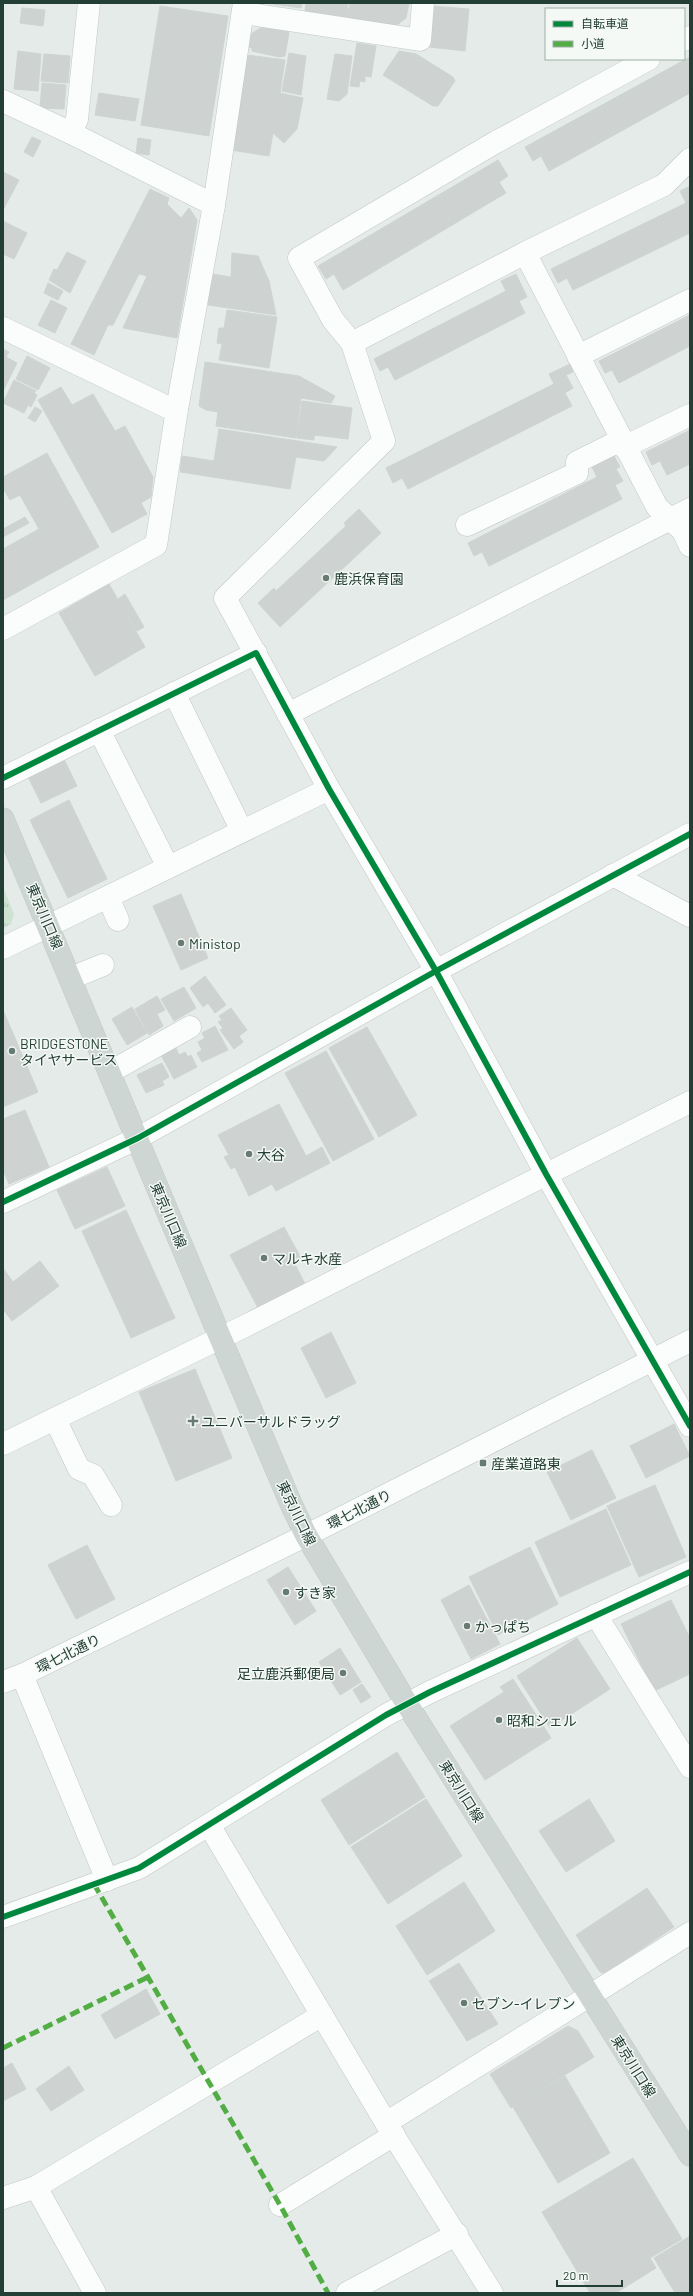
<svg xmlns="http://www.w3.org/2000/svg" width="693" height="2296" font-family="Barlow,'Noto Sans JP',sans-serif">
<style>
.grass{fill:url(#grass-tufts)}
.building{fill:#ced3d1;stroke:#ced4d1}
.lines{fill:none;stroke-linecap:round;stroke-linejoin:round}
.minor-casing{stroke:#c2c8c5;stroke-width:23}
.major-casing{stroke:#c1cac7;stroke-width:23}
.minor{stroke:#fbfcfc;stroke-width:22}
.major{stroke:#ced6d3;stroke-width:22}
.quiet{stroke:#53ad45;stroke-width:5;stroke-dasharray:10 5;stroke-linecap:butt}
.cycleway-casing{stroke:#f4f9f6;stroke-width:8}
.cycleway{stroke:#00873e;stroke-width:6}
.poi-dot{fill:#677b73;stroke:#f4f9f6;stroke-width:1.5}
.labels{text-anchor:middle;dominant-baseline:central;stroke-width:3;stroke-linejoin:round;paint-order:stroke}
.poi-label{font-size:14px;fill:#233e34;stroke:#f4f9f6;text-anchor:start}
.street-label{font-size:14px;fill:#233e34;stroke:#f4f9f6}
</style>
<defs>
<pattern id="grass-tufts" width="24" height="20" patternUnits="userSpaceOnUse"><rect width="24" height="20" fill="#cfe3d3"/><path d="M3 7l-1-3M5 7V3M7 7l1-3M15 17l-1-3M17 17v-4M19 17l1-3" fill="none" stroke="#b1c4b6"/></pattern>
</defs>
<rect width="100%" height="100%" fill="#e5ebe8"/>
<path class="grass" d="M3,887l11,27 -3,10 -8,4z"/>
<g class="building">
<path d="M266,3h36l-1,5z"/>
<path d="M306,3h42l-1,14 -42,-6z"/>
<path d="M350,3h59l-3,15 -10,8 -49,-8z"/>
<path d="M160,6l68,10 -19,120 -68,-11z"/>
<path d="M433,6l36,3 -4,42 -36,-4z"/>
<path d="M22,8l23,2 -2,16 -23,-3z"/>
<path d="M262,27l27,5 -4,24 -6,1 -27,-6v-3l-3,-1 2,-13z"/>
<path d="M357,43l19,3 -5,31 -6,-1v6l-5,-1 -1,6 -9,-1z"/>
<path d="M18,51l23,3 -3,37 -24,-2z"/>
<path d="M399,51l17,3 37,23 2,4 -17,25h-5l-50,-31z"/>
<path d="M289,53l17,3 -5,39 -19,-4z"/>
<path d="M44,54l26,2 -2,27 -27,-2z"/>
<path d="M335,54l17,2 -5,38 -8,7 -12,-2z"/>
<path d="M247,55l38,5 -5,33 23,5 -6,31 -13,14 -11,-10 -4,23 -38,-6z"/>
<path d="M690,57v36l-141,78 -8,-15 -8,5 -8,-14z"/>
<path d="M42,83l24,2 -2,24 -24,-1z"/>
<path d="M99,93l40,6 -4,22 -40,-6z"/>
<path d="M32,137l9,4 -8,16 -9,-5z"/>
<path d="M138,138l13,2 -2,15 -13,-2z"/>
<path d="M498,160l10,16 -9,6 7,11 -163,97 -9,-16 -8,5 -8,-13z"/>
<path d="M3,172l16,8 -16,30z"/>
<path d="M690,186v47l-117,57 -6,-12 -9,5 -7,-14 135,-66 -6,-12z"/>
<path d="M150,189l19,9 -2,6 14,14 8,-10 8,12 -20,118 -54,-10 24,-52 -8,-2 -26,51h-5l-14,30 -23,-11z"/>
<path d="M3,221l24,12 -13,26 -11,-5z"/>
<path d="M67,252l19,9 -16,32 -21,-13 5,-11 3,1z"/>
<path d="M232,253l26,3 11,25 7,34 -68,-10 4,-31 19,3z"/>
<path d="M516,274l11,23 -8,4 6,12 -130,67 -7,-13 -8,4 -6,-12 132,-68 -5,-10z"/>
<path d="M48,283l15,8 -5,9 -14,-7z"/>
<path d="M51,300l16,8 -12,25 -17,-8z"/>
<path d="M227,310l50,7 -8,51 -50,-8 3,-16 -5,-1 2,-15h5z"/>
<path d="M690,315v31l-71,37 -7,-13 -7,3 -6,-12z"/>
<path d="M3,349l6,3 -3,5 11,6 -14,28z"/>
<path d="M27,356l23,12 -12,22 -22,-11z"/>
<path d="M205,362l94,14 36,20 -4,7 -30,-5 -5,40 -80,-12 2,-14 -12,-2 -7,-4z"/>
<path d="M570,364l3,8 -7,3 7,13 -8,5 7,13 -164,83 -6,-11 -9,5 -7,-15 168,-84 -5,-10z"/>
<path d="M14,380l22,11 -2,2 3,2 -6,12 -3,-2 -4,8 -21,-10z"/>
<path d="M61,387l11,18 21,-11 22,37 10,-5 28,51 -2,20 -10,6 6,11 -35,19 -74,-133z"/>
<path d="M302,401l50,7 -4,31 -34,-4v5l-17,-2z"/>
<path d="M35,407l7,4 -7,11 -7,-4z"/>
<path d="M219,429l118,18 -13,14 -28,-4 -6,32 -110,-17 2,-16 32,5z"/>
<path d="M690,430v34l-23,11 -7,-14 -8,4 -6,-13z"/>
<path d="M612,452l8,15 -4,2 7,12 -8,4 7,14 -133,67 -7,-14 -8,4 -6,-13 129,-66 -7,-14z"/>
<path d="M47,453l52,94 -96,53v-51l36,-20 -19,-34 -10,5 -7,-12v-11z"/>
<path d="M359,509l22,24 -101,94 -22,-24 16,-15 2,3 70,-65 -2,-3z"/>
<path d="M25,517l4,6 -26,14v-8z"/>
<path d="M109,584l36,63 -50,29 -36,-63z"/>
<path d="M125,594l19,33 -7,4 -19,-32z"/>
<path d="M64,759l13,27 -36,17 -13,-26z"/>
<path d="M69,800l38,79 -39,19 -38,-78z"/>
<path d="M181,894l27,64 -27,12 -28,-64z"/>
<path d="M205,976l21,29 -11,8 -7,-10 -5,4 -13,-19z"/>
<path d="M184,987l12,21 -22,13 -13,-22z"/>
<path d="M157,996l8,14 -8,4 6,12 -14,9 -14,-26z"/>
<path d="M132,1007l15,26 -20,12 -15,-26z"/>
<path d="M231,1008l16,22 -8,6 4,6 -9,7 -14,-19 3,-2 -5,-6 4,-2 -3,-4z"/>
<path d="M3,1010l35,82 -35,15z"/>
<path d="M215,1026l13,24 -26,12 -5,-9 5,-3 -4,-8 7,-4 -3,-5z"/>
<path d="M367,1027l50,88 -38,22 -50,-89z"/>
<path d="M176,1048l3,7 6,-3 3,5 3,-2 6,12 -23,12 -13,-24z"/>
<path d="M326,1051l48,88 -41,22 -48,-88z"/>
<path d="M162,1063l7,14 -7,4 2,4 -18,8 -9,-18z"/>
<path d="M279,1104l27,52 16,-9 8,16 -54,28 -4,-7 -23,12 -14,-29 -4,2 -7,-12 5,-2 -11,-20z"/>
<path d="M25,1110l24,57 -40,17 -6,-14v-51z"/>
<path d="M107,1167l18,39 -50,23 -18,-39z"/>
<path d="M126,1210l49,108 -44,20 -49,-107z"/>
<path d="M284,1227l17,31 -7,4 11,22 -47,24 -28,-53z"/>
<path d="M40,1261l19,25 -47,35 -9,-12v-41l10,14z"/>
<path d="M331,1332l25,51 -30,15 -25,-50z"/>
<path d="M195,1369l37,89 -56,23 -37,-89z"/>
<path d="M674,1424l16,32 -44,22 -16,-32z"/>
<path d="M592,1450l24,48 -45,22 -24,-48z"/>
<path d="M655,1485l31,72 -47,20 -32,-71z"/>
<path d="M606,1509l25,56 -71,32 -25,-55z"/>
<path d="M87,1545l28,54 -39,20 -28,-54z"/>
<path d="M530,1547l28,57 -60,31 -29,-58z"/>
<path d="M288,1567l28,44 -21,14 -28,-45z"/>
<path d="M469,1585l31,59 -29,15 -30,-59z"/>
<path d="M671,1600l19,38v36l-36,17 -33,-67z"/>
<path d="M577,1638l33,51 -60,39 -33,-52z"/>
<path d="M340,1648l21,34 -21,13 -21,-33z"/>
<path d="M513,1679l38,59 -66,42 -35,-54 54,-34 -4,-5z"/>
<path d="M362,1684l9,13 -10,6 -8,-13z"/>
<path d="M397,1752l28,45 -76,48 -28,-45z"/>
<path d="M426,1799l36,57 -74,48 -37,-57z"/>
<path d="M589,1799l26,42 -49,31 -27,-41z"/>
<path d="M464,1882l31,49 -68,44 -31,-49z"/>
<path d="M647,1888l27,39 -69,46 -5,-1 -24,-37z"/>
<path d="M459,1963l39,61 -31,17 -38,-60z"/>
<path d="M146,1989l14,25 -45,25 -14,-24z"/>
<path d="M568,2026l10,5 16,26 -83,51 -21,-34z"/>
<path d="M12,2063l14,26 -23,12v-33z"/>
<path d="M69,2066l15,24 -33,21 -15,-22z"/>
<path d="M565,2076l45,77 -52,30 -45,-76z"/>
<path d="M633,2158l49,81 -32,19 6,10 -40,25h-26l-48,-81z"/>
<path d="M690,2236v57h-15l-21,-35z"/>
</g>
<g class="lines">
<defs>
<g id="minor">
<path d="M243,13l177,27 3,-37"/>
<path d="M684,40l6,-3"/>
<path d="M649,59l-153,83 -197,116 34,62 19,23 32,98 -159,157 104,191 107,182 110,203 144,252"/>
<path d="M3,101l68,32 143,72"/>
<path d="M71,133l6,-14 12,-116"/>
<path d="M525,253l132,254 26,24 7,15"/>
<path d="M3,328l164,79 10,2"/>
<path d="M352,343l173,-90 139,-68 26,-26"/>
<path d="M578,356l112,-56"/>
<path d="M624,447l66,-32"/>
<path d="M467,525l110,-52v-11l44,-22"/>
<path d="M3,629l153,-84 21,-136 37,-204 30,-202"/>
<path d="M174,693l68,138"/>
<path d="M288,714l402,-205"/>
<path d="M99,730l69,137"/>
<path d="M3,778l253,-125"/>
<path d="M613,875l77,41"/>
<path d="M108,897l10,23"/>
<path d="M3,948l326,-159"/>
<path d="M71,978l32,-13"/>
<path d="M110,1072l80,-45"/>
<path d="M3,1202l135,-64 298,-167 254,-137"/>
<path d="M55,1419l24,50 14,6 18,30"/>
<path d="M3,1444l242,-118 445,-224"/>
<path d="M596,1615l94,152"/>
<path d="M22,1675l85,205"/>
<path d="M3,1682l19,-7 307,-151 361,-183"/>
<path d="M209,1825l177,298 106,170"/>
<path d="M3,1917l136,-49 247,-153 44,-23 260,-120"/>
<path d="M386,2123l304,-190"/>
<path d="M36,2187l59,106"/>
<path d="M3,2198l33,-11 286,-172"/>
<path d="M280,2205l114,-70"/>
<path d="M347,2293l110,-59"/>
</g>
<path id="major" d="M3,819l217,518 71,167 15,31 101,169 283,451"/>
</defs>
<use href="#minor" class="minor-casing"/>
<use href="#major" class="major-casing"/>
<use href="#minor" class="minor"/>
<use href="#major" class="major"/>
<g class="quiet">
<path d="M94,1884l186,321 48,88"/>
<path d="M3,2048l145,-71"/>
</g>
<defs>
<g id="cycleway">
<path d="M3,778l253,-125 73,136 107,182 110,203 144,252"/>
<path d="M3,1202l135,-64 298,-167 254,-137"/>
<path d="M3,1917l136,-49 247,-153 44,-23 260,-120"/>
</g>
</defs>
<use href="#cycleway" class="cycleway-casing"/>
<use href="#cycleway" class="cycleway"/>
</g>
<g class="poi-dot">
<circle cx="326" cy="578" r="4"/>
<circle cx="181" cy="943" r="4"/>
<circle cx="12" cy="1051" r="4"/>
<circle cx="249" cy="1154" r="4"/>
<circle cx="264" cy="1258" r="4"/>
<path d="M191 1415h4v4h4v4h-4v4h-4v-4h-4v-4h4z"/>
<rect x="479" y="1459" width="8" height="8" rx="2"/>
<circle cx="286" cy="1592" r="4"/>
<circle cx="467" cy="1626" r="4"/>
<circle cx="343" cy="1673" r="4"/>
<circle cx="499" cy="1720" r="4"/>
<circle cx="464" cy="2003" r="4"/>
</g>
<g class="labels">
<g class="poi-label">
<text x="334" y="578">鹿浜保育園</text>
<text x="189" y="943">Ministop</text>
<text x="20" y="1043">BRIDGESTONE<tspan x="20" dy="16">タイヤサービス</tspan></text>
<text x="257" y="1154">大谷</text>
<text x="272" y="1258">マルキ水産</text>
<text x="201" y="1421">ユニバーサルドラッグ</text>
<text x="491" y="1463">産業道路東</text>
<text x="294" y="1592">すき家</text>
<text x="475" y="1626">かっぱち</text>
<text x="335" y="1673" text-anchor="end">足立鹿浜郵便局</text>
<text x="507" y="1720">昭和シェル</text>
<text x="472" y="2003">セブン-イレブン</text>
</g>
<g class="street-label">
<text transform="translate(45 916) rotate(67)">東京川口線</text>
<text transform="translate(169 1215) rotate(67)">東京川口線</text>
<text transform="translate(359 1509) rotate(-27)">環七北通り</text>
<text transform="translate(297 1513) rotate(64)">東京川口線</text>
<text transform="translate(68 1653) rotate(-26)">環七北通り</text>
<text transform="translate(462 1791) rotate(58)">東京川口線</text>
<text transform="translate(634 2066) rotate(58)">東京川口線</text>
</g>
</g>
<rect width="693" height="2296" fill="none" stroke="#233e34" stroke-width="8"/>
<rect x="545" y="8" width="140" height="52" fill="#f4f9f6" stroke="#a0aea8"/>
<rect x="553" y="21" width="20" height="6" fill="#00873e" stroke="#a0aea8"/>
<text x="581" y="28" font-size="12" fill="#233e34">自転車道</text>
<rect x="553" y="41" width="20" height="6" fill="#53ad45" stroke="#a0aea8"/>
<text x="581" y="48" font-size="12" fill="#233e34">小道</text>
<path d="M557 2280v6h65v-6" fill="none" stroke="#233e34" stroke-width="2"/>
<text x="563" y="2280" font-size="12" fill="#233e34" stroke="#f4f9f6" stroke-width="3" paint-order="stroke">20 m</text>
</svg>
